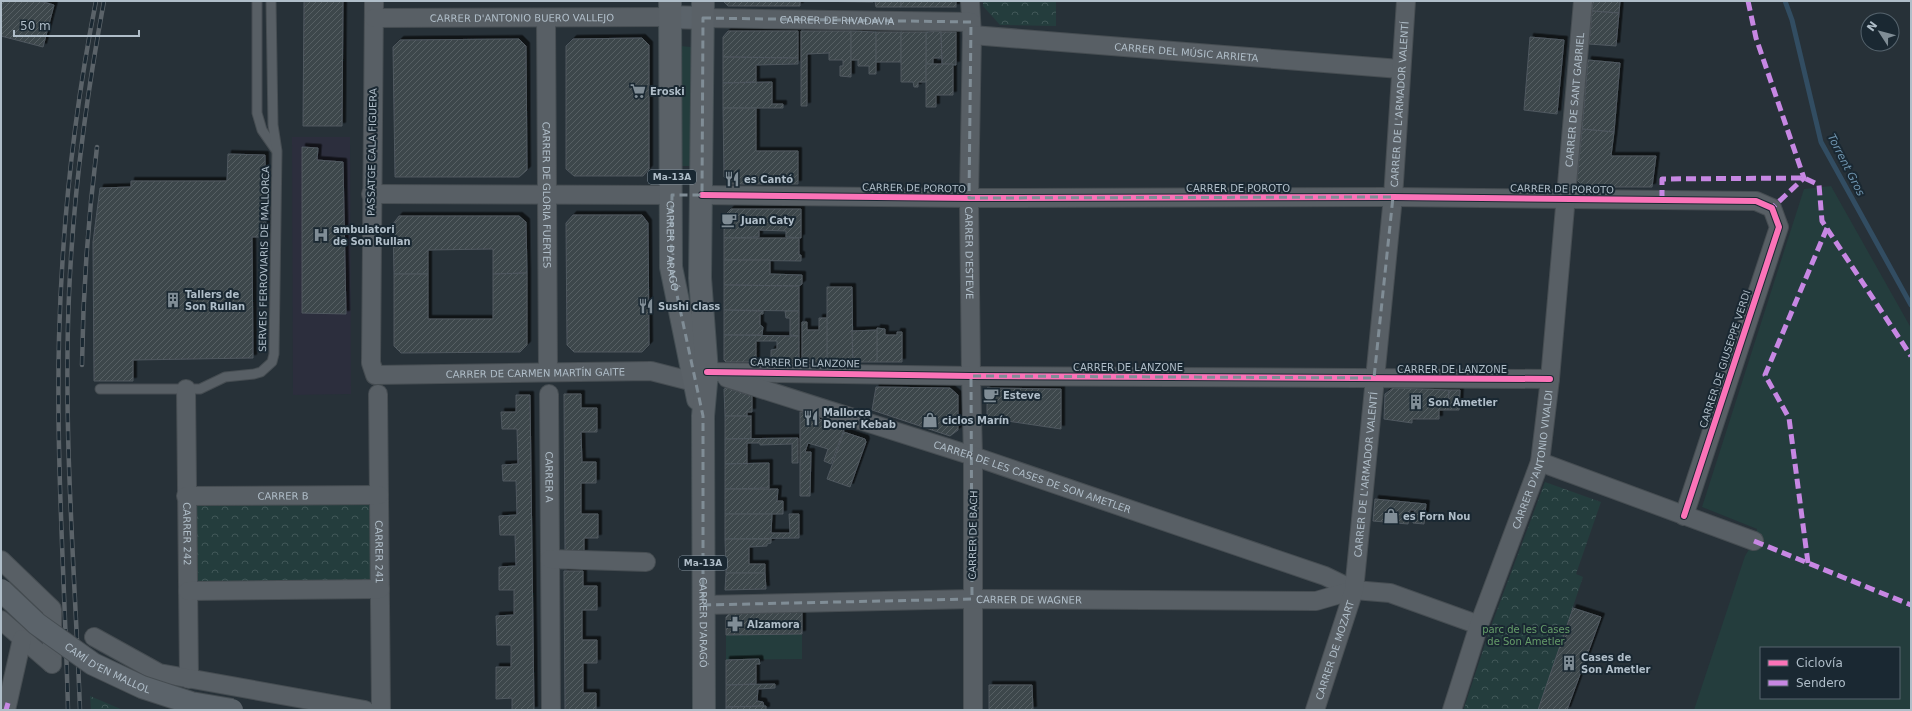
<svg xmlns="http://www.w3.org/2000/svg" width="1912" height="711" font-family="'DejaVu Sans',sans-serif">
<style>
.medical{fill:#2c2e3d}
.green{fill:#243d3d;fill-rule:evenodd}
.park{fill:url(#park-crowns)}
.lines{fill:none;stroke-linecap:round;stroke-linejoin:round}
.stream{stroke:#324d62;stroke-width:5}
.building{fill:url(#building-hatch);stroke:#4f585f;filter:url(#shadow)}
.lane-casing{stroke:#464d52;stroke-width:11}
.street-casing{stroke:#464d52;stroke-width:20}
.secondary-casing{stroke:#464d52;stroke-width:24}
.primary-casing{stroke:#444e53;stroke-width:24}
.lane{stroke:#585f65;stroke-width:9}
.street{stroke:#585f65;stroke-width:18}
.secondary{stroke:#5b636a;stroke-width:22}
.primary{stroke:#5a6167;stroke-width:22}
.rail-casing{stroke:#5b6369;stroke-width:4.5}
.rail{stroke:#1a2832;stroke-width:3;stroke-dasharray:9;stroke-linecap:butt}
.secondary-bridge-casing{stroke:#464d52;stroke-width:24;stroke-linecap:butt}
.secondary-bridge{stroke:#5b636a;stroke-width:22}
.quiet{stroke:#c787e3;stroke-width:5;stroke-dasharray:10 5;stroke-linecap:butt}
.cycleway-casing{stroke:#1a2832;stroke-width:8}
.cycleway{stroke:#fb73b8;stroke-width:6}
.marked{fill:none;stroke:#808d96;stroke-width:3;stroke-dasharray:8 5;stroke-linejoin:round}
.labels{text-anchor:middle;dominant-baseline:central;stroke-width:4;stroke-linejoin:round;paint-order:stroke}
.shield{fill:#1a2832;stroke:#83919c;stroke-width:1}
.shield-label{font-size:9px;font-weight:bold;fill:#b0bec9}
.street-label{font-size:10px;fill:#b0bec9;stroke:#1a2832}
.poi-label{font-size:10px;font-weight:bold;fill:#b0bec9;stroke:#1a2832;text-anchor:start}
.park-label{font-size:10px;fill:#659c69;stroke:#1a2832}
.water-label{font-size:11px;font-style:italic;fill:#6e94af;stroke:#1a2832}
</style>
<defs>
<pattern id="park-crowns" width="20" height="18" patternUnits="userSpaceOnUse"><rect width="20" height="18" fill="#243d3d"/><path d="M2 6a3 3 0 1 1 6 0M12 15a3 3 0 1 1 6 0" fill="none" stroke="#415758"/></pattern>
<pattern id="building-hatch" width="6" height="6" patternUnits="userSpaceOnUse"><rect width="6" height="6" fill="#3e464c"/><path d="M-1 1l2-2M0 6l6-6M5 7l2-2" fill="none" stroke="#575f64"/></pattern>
<filter id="shadow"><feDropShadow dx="3.5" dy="-3.5" stdDeviation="0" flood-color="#0009"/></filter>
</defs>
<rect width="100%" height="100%" fill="#273138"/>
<path class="medical" d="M292,137h58l1,257 -58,1z"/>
<g class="green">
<path d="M681,46l10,1v119h-10z"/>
<path d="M1831,186l80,142v382h-217l51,-154 9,-15 3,-12 -55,-22 102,-318zM1761,648h138v50h-138z"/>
<path d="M802,634v25l-76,1v-25z"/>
</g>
<g class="park">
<path d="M983,1h73v25l-56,-1 -17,-19z"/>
<path d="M1545,482l56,20 -25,72 7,3 -45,133h-73l-1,-2 26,-79z"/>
<path d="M379,495l1,94 -192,2 -2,-95z"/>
<path d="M90,696l33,14h-32z"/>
</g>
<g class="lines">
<path class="stream" d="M1785,1l7,19 29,122 90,163"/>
</g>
<g class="building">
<path d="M1,1h39l14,4 -11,42 -42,-11z"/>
<path d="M304,1h39l-1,125h-39z"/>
<path d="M723,1h77v5h-72z"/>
<path d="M802,1h72l-1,1z"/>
<path d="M875,1h26v6h-25z"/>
<rect x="901" y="1" width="55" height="6"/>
<path d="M1593,1h27l-1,12 -27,-2z"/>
<path d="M1592,11l27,2 -3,33 -27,-2z"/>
<path d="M728,31h70v27l-75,-1v-20z"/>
<path d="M801,31h50v46l-11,-1v-10h3v-6h-14v-7l-22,1v52h-6z"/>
<path d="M851,31l25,1v42h-7v-8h-11v-6h-7z"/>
<path d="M941,31l1,27h-9v6h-7v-32z"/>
<rect x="876" y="32" width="25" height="30"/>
<path d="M901,32h25v50h-8v5h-4l-1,-5h-12z"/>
<path d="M941,32h15v33l-14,-1z"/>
<path d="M1530,37l34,3 -7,74 -33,-4z"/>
<path d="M642,38l7,7v124l-6,7h-69l-8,-7v-123l7,-7z"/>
<path d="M519,39l7,7 1,124 -8,7h-124l-2,-130 7,-7z"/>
<path d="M723,57l75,1v6l-42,1v17l-33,1z"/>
<path d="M1588,60l32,3 -6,69 -32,-3z"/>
<path d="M926,64h27v31h-17v12h-10z"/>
<path d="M772,82v22h11v4h-60v-25z"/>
<path d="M723,108h33v43h42v33h-67l-7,-7z"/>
<path d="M1582,129l32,3 -3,24h45l-4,31h-68l-7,-7z"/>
<path d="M302,147l16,1 -1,12 26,2 3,152 -44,-1z"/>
<path d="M228,154l37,1 1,82h-14l1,121 -120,2v21h-39l-1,-139 7,-54 31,-1v-6h96z"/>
<path d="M731,209h70v29l-15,-1v-6l-27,-1v7l-35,1v-22z"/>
<path d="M573,215h69l6,8 1,122 -7,7h-68l-7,-7 -1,-122z"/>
<path d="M399,216h120l7,6 1,51 -34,1v-25l-65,1v24h-34l-1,-50z"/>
<path d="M724,238h75v17h2v6l-77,-1z"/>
<path d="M724,260h46v14l32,1v9l-3,2 -75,-1z"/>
<path d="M527,273v72l-7,7 -119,1 -7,-7v-72h34v45h65v-45z"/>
<path d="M724,285l75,1v25l-75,-1z"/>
<path d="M827,287h25l1,75h-26z"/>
<path d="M724,310l39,1v3h-3v11l3,2 -1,8h-38z"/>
<path d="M785,311h14v25l-9,-1v-17h-4z"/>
<path d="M819,318h8v44h-25v-40h5v8h12z"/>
<path d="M877,328l8,1v6h12v-3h5v30h-25z"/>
<path d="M877,330v32h-24l-1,-31z"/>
<path d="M724,335l75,1v26h-28v-12l6,-1v-8h-21v21h-30l-2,-2z"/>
<path d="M876,387l74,1 8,7v35l-8,6 -78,-26z"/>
<path d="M727,388l25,8v16h-5v4h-22l-1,-27z"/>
<path d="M987,388l74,1v40l-74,-11z"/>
<path d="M1393,388l56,2 -1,20h-9v9h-27v4l-28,-4 1,-25z"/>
<path d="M1449,390h11l-1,20h-11z"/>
<path d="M564,394h17v14h16v24h-16l1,30h14v21h-15v31h17v24h-14v15h-19z"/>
<path d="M516,395h14l4,315h-22v-12l-16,1v-32h15v-22h-14l-1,-29 18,-1v-25h-15v-23l17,-1 -1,-31h-15l-1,-19 18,-1 -1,-34h-13l-1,-16 16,-1 -1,-35h-15l-1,-17h15z"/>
<path d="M806,410l15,6 -2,3 6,2 2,-4 13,5 1,4 4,1 -14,37 -7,-3 4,-12 -20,-6 -3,9h6l-1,44h-10v-84l3,1z"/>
<rect x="725" y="416" width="26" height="23"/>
<path d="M844,432l21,7 1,3 -16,45 -23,-8z"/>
<path d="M798,438v25h-6v-19l-32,1v-2h-13v21h-22v-25z"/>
<path d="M769,463v25l-44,1v-25z"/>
<path d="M725,489h53l-1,12h6v13h-58z"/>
<path d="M1375,499l51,5 -2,20 -11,-1 2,-13h-5l-2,14 -35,-3z"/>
<path d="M725,514h47l-1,19h19l-1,-19h10v24l-74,1z"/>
<path d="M725,539h46v4l-4,1v2l-18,1v17h16v9h-39z"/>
<path d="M564,571h19v15h14v24h-15v30h15v23h-14v30h13v17h-31z"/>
<path d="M726,573h39l1,16 -41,1z"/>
<path d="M1573,608l28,9 -34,93h-29z"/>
<path d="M802,609v25l-76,1v-18l7,-7z"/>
<path d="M759,659l1,5h-4v20l-30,1v-25z"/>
<path d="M775,684v4l-17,1 -1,12 6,1 1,4 -38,1v-22z"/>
<path d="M989,685h43l1,25h-44z"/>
<path d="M766,706v4h-40v-3z"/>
</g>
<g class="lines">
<defs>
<g id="lane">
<path d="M257,1v112l5,17 14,20"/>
<path d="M100,389h100l25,-12 29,-3 7,-2 11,-10 2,-8 3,-203 -4,-26 -2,-124"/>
</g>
<g id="street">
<path id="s1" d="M374,1l-3,362 4,12 276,-4 43,11"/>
<path id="s2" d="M970,1l2,34 -3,163 2,178 2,80v254"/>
<path id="s3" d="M374,18l296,-1"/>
<path id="s4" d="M546,18l2,353"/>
<path id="s5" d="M703,18l268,4"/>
<path id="s6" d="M972,35l428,34"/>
<path d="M371,194l301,1"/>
<path d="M702,195l267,3 424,-1 363,4 16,7 7,19 -95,289"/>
<path d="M707,372l264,4 579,3"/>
<path id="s7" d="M727,378l246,78 352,120 29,14"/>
<path id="s8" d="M186,389l3,290"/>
<path id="s9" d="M378,394l3,316"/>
<path id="s10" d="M549,394l2,316"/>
<path d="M1540,462l214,79"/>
<path id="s11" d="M186,496l193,-1"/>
<path d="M550,559l96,3"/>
<path d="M1,560l51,49v55"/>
<path d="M188,591l192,-2"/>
<path id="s12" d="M703,605l269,-6 344,2 38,-11 36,3 89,32"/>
<path d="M1,620l51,44"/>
<path d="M94,637l65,36 206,37"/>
<path d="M6,710l16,-71"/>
<path id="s13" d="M1315,710l39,-120 39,-393 13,-196"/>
<path id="s14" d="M1452,710l27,-85 61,-163 10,-83 33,-378"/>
</g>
<path id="secondary" d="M670,17l33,1"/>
<g id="primary">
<path id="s15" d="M670,1l1,266 27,132"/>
<path id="s16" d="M703,1l-3,277 7,94 -4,44 1,294"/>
</g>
</defs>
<use href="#lane" class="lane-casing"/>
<use href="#street" class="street-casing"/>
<use href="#secondary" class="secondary-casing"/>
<use href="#primary" class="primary-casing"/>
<use href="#lane" class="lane"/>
<use href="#street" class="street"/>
<use href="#secondary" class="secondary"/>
<use href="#primary" class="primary"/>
<defs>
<g id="rail">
<path d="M82,365c1,-74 6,-146 15,-218"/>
<path d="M68,710c-3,-124 -12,-248 -9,-372 3,-113 15,-226 37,-337"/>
<path d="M80,710c-5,-138 -17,-276 -11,-415 4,-98 17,-197 35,-294"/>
</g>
</defs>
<use href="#rail" class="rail-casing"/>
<use href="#rail" class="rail"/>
<defs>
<g id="secondary-bridge">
<path id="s17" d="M1,590l36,34 56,40 49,23 49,16 41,7"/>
</g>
</defs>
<use href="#secondary-bridge" class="secondary-bridge-casing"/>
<use href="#secondary-bridge" class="secondary-bridge"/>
<g class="quiet">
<path d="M1748,1l8,37 48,140 -32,30"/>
<path d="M1662,200v-21l142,-1 15,7 3,36 89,135"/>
<path d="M1754,541l157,64"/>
<path d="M1808,563l-19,-145 -24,-43 62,-147"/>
<path d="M6,710l2,-7"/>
</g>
<defs>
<g id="cycleway">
<path d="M702,195l267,3 424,-1 363,4 16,7 7,19 -95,289"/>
<path d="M707,372l264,4 579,3"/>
</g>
</defs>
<use href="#cycleway" class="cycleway-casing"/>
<use href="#cycleway" class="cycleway"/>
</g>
<path class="marked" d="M703,18l268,4 -2,176 424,-1 -19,181 -403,-2 1,223 -269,6v-189l-32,-149 1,-72h30z"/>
<defs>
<symbol id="supermarket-bare" viewBox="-9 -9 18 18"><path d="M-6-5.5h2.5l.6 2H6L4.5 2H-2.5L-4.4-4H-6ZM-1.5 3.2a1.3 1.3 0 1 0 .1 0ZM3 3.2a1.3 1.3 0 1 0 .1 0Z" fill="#808d96" stroke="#1a2832" stroke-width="2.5" paint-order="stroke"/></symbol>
<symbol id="restaurant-bare" viewBox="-9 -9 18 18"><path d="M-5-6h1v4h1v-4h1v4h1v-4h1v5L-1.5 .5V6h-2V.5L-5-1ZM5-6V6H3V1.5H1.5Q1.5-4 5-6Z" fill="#808d96" stroke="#1a2832" stroke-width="2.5" paint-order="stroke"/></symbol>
<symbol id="cafe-bare" viewBox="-9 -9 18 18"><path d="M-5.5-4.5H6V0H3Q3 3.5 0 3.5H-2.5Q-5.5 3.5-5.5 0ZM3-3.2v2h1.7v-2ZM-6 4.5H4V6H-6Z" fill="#808d96" stroke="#1a2832" stroke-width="2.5" paint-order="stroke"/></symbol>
<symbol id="hospital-bare" viewBox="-9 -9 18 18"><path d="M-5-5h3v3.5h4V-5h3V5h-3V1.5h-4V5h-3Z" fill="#808d96" stroke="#1a2832" stroke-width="2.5" paint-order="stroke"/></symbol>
<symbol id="building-bare" viewBox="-9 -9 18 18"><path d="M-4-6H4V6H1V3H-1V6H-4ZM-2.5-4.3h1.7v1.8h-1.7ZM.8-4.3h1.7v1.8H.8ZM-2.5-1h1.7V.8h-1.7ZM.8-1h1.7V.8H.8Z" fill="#808d96" stroke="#1a2832" stroke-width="2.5" paint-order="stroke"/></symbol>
<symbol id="shop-bare" viewBox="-9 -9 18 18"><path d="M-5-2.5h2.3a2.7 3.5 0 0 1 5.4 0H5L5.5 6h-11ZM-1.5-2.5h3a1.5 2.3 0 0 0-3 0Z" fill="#808d96" stroke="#1a2832" stroke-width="2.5" paint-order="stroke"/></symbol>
<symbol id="pharmacy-bare" viewBox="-9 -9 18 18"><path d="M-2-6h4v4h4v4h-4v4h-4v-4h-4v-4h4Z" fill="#808d96" stroke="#1a2832" stroke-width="2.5" paint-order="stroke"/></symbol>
</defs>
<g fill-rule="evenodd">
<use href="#supermarket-bare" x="627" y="80" width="22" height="22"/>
<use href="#restaurant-bare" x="721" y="168" width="22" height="22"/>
<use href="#cafe-bare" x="718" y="209" width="22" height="22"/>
<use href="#hospital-bare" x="310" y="224" width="22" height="22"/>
<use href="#building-bare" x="162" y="289" width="22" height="22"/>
<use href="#restaurant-bare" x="635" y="295" width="22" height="22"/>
<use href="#cafe-bare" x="980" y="384" width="22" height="22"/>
<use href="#building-bare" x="1405" y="391" width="22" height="22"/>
<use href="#restaurant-bare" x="800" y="407" width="22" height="22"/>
<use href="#shop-bare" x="919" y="409" width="22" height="22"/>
<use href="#shop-bare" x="1380" y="505" width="22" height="22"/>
<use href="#pharmacy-bare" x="724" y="613" width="22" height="22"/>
<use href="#building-bare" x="1558" y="652" width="22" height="22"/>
</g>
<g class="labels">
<g class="shield">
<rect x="648" y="170" width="48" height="14" rx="3"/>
<rect x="679" y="556" width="48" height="14" rx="3"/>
</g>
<g class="shield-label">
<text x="672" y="177">Ma-13A</text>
<text x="703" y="563">Ma-13A</text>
</g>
<g class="street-label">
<text stroke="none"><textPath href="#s3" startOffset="148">CARRER D'ANTONIO BUERO VALLEJO</textPath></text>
<text stroke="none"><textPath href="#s5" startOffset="134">CARRER DE RIVADAVIA</textPath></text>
<text stroke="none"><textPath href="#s6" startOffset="215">CARRER DEL MÚSIC ARRIETA</textPath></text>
<text stroke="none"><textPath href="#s14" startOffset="627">CARRER DE SANT GABRIEL</textPath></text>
<text stroke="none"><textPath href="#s13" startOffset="614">CARRER DE L'ARMADOR VALENTÍ</textPath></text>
<text transform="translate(372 152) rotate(-89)">PASSATGE CALA FIGUERA</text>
<text transform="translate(914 188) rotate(1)">CARRER DE POROTO</text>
<text x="1238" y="188">CARRER DE POROTO</text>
<text transform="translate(1562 189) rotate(1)">CARRER DE POROTO</text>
<text stroke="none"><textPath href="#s4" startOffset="177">CARRER DE GLORIA FUERTES</textPath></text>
<text stroke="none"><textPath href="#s15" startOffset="245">CARRER D'ARAGÓ</textPath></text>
<text stroke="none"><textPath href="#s2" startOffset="252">CARRER D'ESTEVE</textPath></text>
<text transform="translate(264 259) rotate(-89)">SERVEIS FERROVIARIS DE MALLORCA</text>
<text transform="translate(1725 359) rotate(-72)">CARRER DE GIUSEPPE VERDI</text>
<text transform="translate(805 363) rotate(1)">CARRER DE LANZONE</text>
<text x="1128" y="367">CARRER DE LANZONE</text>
<text x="1452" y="369">CARRER DE LANZONE</text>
<text stroke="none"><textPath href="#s1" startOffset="535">CARRER DE CARMEN MARTÍN GAITE</textPath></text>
<text stroke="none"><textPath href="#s14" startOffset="264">CARRER D'ANTONIO VIVALDI</textPath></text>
<text stroke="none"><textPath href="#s13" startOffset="242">CARRER DE L'ARMADOR VALENTÍ</textPath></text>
<text stroke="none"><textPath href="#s10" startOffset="83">CARRER A</textPath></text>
<text stroke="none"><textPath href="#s7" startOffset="321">CARRER DE LES CASES DE SON AMETLER</textPath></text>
<text stroke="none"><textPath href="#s11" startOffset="97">CARRER B</textPath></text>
<text stroke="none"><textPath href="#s8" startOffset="145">CARRER 242</textPath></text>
<text transform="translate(973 535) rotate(-89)">CARRER DE BACH</text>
<text stroke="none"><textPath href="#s9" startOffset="158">CARRER 241</textPath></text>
<text stroke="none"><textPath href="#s12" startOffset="326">CARRER DE WAGNER</textPath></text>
<text stroke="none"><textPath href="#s16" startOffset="622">CARRER D'ARAGÓ</textPath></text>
<text stroke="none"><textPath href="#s13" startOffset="63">CARRER DE MOZART</textPath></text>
<text stroke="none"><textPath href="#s17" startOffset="133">CAMÍ D'EN MALLOL</textPath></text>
</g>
<g class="poi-label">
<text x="650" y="91">Eroski</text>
<text x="744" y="179">es Cantó</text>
<text x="741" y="220">Juan Caty</text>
<text x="333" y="229">ambulatori<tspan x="333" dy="12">de Son Rullan</tspan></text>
<text x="185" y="294">Tallers de<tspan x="185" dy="12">Son Rullan</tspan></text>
<text x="658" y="306">Sushi class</text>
<text x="1003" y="395">Esteve</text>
<text x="1428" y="402">Son Ametler</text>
<text x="823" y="412">Mallorca<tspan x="823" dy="12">Doner Kebab</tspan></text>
<text x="942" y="420">ciclos Marín</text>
<text x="1403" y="516">es Forn Nou</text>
<text x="747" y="624">Alzamora</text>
<text x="1581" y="657">Cases de<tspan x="1581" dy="12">Son Ametler</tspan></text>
</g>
<g class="park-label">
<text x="1526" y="629">parc de les Cases<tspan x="1526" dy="12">de Son Ametler</tspan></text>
</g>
<g class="water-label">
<text transform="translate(1846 165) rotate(63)">Torrent Gros</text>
</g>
</g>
<rect width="1912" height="711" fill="none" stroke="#b0bec9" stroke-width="4"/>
<rect x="1760" y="647" width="140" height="52" fill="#1a2832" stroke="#56646e"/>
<rect x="1768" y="660" width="20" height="6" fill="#fb73b8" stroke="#56646e"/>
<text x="1796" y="667" font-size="12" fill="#b0bec9">Ciclovía</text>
<rect x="1768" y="680" width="20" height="6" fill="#c787e3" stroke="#56646e"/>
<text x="1796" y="687" font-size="12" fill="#b0bec9">Sendero</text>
<g transform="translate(1880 32) rotate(306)"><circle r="19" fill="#1a2832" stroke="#56646e"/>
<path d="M0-3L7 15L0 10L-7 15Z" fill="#808d96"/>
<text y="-6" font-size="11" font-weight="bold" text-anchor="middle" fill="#b0bec9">N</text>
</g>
<path d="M14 30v6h125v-6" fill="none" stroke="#b0bec9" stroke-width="2"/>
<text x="20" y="30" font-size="12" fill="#b0bec9" stroke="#1a2832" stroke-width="3" paint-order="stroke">50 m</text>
</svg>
